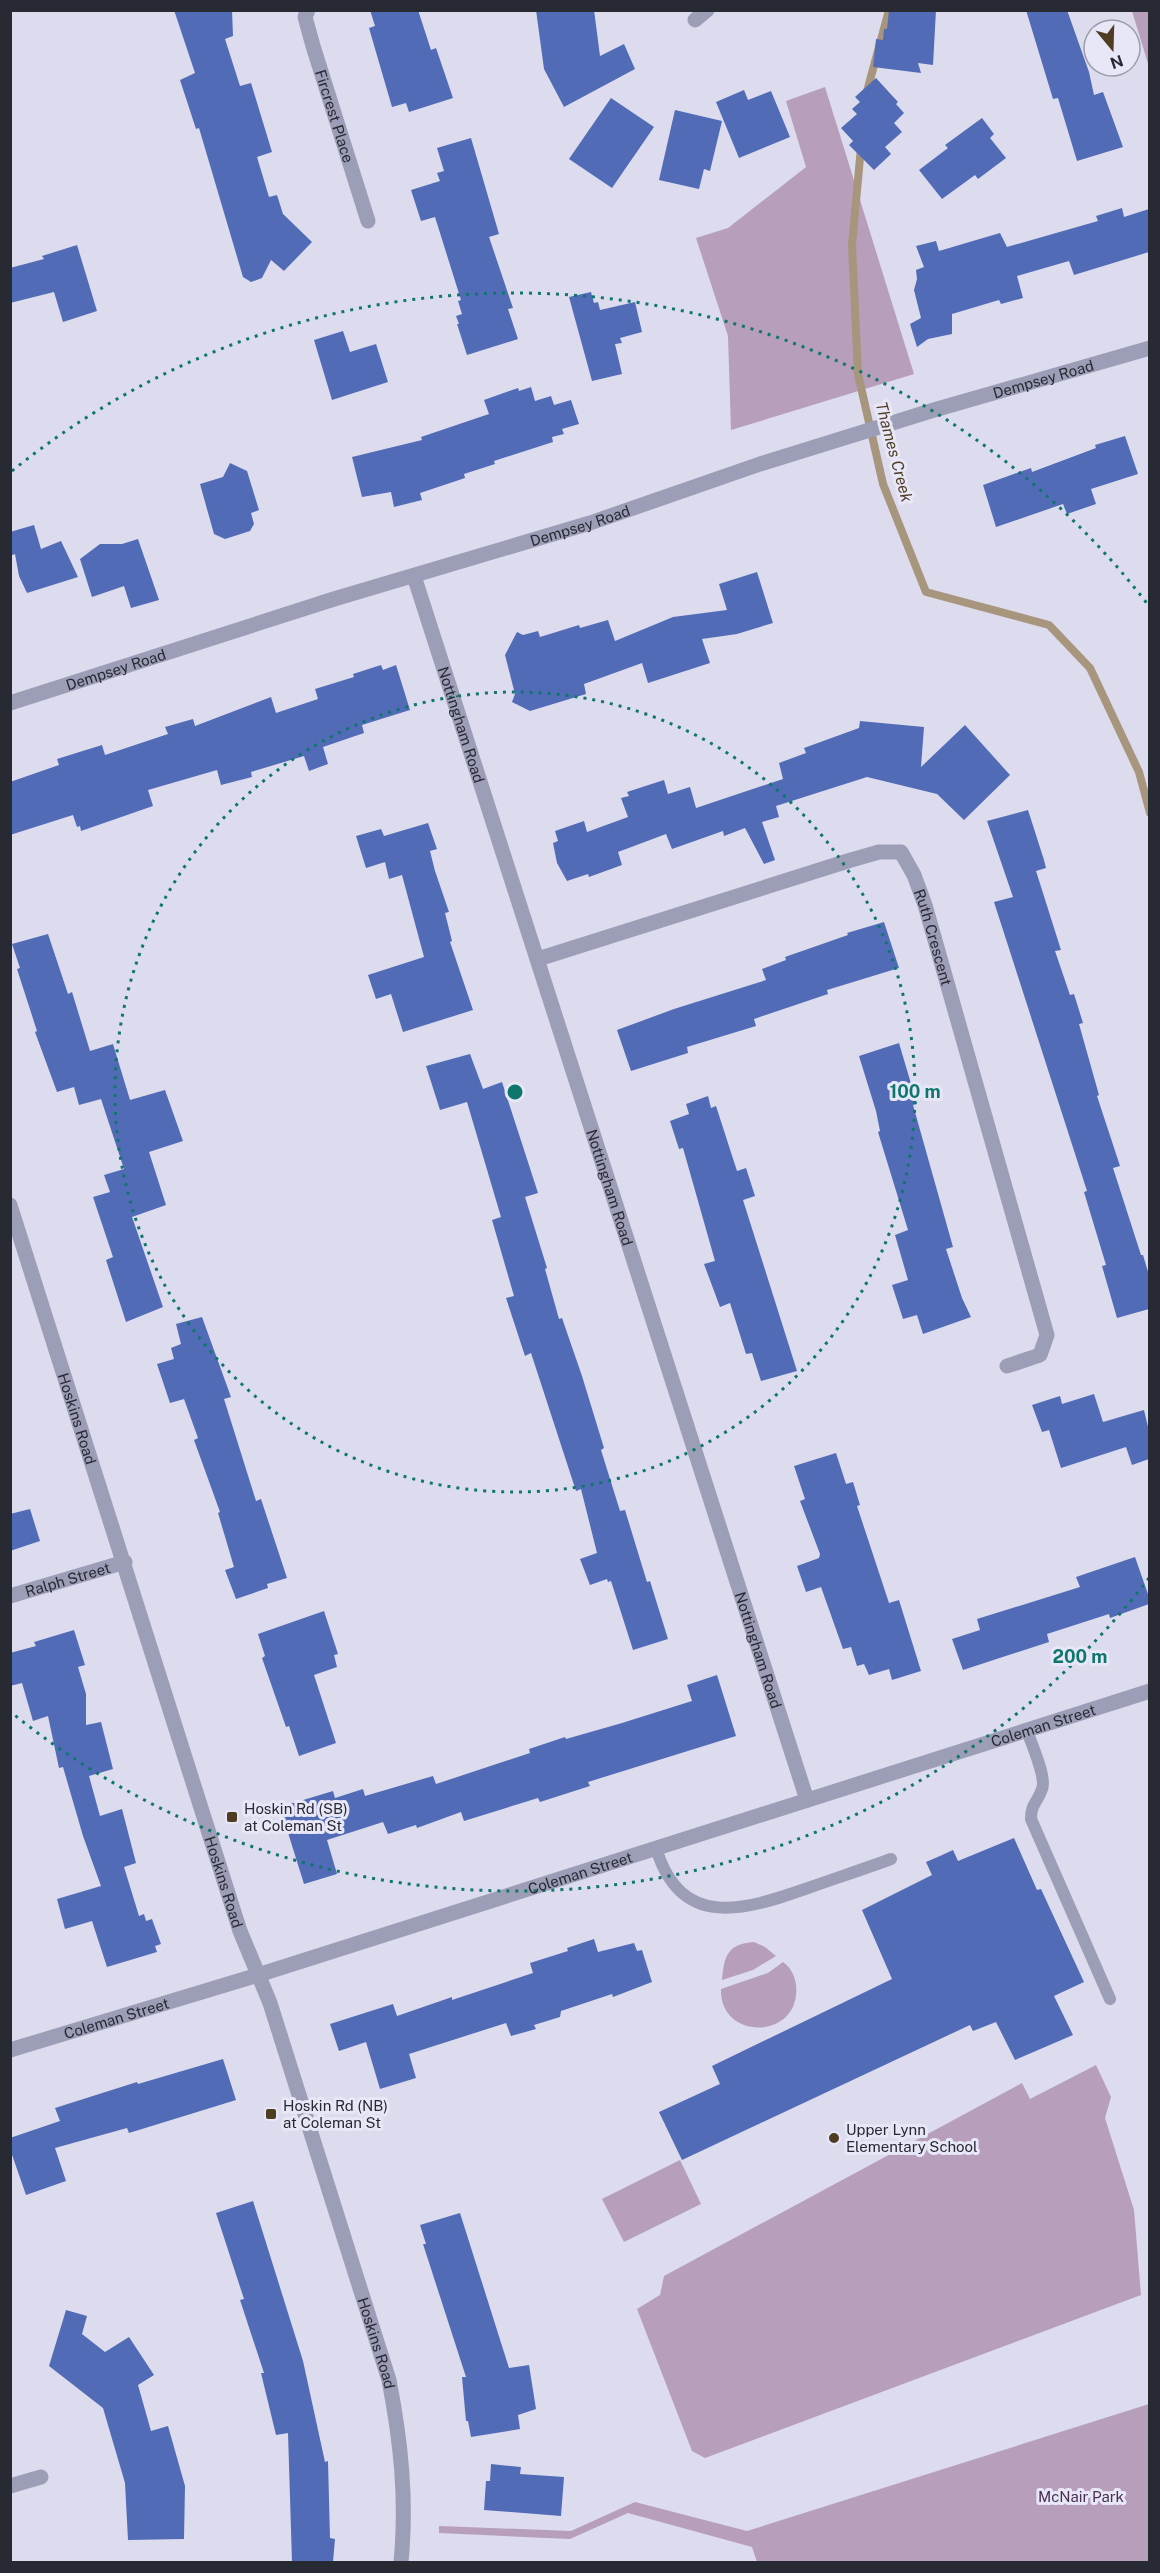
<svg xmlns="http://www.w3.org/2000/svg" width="1160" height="2573" font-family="'Public Sans',sans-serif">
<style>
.green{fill:#b79ebb}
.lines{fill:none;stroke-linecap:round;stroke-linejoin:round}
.stream{stroke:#a8957e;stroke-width:8}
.building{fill:#526bb6}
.service{stroke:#9c9db6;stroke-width:12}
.minor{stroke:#9c9db6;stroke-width:15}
.tertiary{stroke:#9c9db6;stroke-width:15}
.ring{fill:none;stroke:#0f766e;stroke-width:3;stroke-dasharray:3 6}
.poi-dot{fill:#4f3c23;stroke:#e8e7f7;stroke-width:2}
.labels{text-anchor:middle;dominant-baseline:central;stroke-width:6;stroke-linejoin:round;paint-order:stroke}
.street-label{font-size:15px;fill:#282a33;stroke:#e8e7f7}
.poi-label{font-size:15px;fill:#282a33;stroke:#e8e7f7;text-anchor:start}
.park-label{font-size:15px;fill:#4a2f4e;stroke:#e8e7f7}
.water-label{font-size:16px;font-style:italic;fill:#4f3c23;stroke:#e8e7f7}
.centre{fill:#0f766e;stroke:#e8e7f7;stroke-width:3}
.ring-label{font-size:18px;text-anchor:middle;font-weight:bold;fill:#0f766e;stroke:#e8e7f7;stroke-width:6;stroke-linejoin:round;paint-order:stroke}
</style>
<rect width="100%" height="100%" fill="#dcdcee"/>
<g class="green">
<path d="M1132,11h17v56z"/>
<path d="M825,87l89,287 -183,56 -3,-94 -32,-98 32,-10 78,-61 -20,-66z"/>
<path d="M754,1942l11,5 11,9 -23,14 -31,10c2,-25 6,-36 32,-38z"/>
<path d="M783,1962c8,6 12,14 13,23 6,55 -77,57 -75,4l47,-16z"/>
<path d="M1096,2065l15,32 -6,21 29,92 7,85 -436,163 -13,-7 -55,-142 23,-14 4,-19 358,-193 8,16z"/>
<path d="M680,2160l21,44 -77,38 -22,-43z"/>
<path d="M1149,2404v158h-392l-5,-15 -124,-34 -58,26 -131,-6v-7l132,5 64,-29 112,29z"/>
</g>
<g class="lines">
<g class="stream">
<path d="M866,95l23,-85"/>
<path d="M861,147l-9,98 6,129 25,110 43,108 123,33 41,43 49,104 11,41"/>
</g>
</g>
<g class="building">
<path d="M174,10h58l1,26 -8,3 15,47 11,-3 21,69 -15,5 12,40 8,-2 6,19 29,28 -28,29 -13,-11 -9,18 -11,4 -8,-5 -44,-149 -3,1 -16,-49 15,-7z"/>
<path d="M370,10h48l13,40 5,-2 17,50 -44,14 -3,-9 -14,4 -23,-79 6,-2z"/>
<path d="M536,10h58l6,46 24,-12 11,25 -71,38 -20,-38z"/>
<path d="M889,10h47l-3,55 -15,-2 3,10 -48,-6 3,-28 7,1 1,-11h3z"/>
<path d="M1026,10h41l22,62 5,23 9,-3 20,55 -46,14 -19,-63 -5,1z"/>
<path d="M876,78l22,24 -2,2 8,9 -10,10 8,9 -17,15 6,7 -17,16 -25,-25 4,-4 -12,-13 16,-14 -5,-5 8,-7 -5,-5z"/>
<path d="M744,90l4,10 23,-9 19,46 -51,21 -23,-56z"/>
<path d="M611,98l43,29 -42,61 -43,-29z"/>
<path d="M675,110l47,11 -12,50 -6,-2 -5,20 -40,-9z"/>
<path d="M982,118l12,16 -4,4 16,20 -28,21 -3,-4 -33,24 -23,-29 29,-22 -3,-3z"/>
<path d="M471,138l28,96 -10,3 24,71 -5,1 10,30 -51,16 -10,-31h2l-3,-8 6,-2 -4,-13 3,-1 -26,-83 -14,4 -10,-31 29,-9 -3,-8 7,-2 -7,-23z"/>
<path d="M1122,208l2,9 25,-8v43l-75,23 -5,-14 -52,15 6,22 -22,6 -2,-4 -47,14v20l-24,5 -11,8 -7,-23 11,-6 -7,-28 3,-11 -1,-9 8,-3 -8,-21 20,-5 3,10 61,-18 7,14 91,-26 -2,-5z"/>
<path d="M77,245l20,66 -34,11 -9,-30 -44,11v-35l34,-9 -2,-3z"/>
<path d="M591,292l3,11 4,-1 2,8 35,-8 7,30 -22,6 2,5 -7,1 7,30 -30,7 -23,-84z"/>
<path d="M343,331l7,21 26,-8 12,38 -56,18 -18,-60z"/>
<path d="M531,387l4,14 16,-5 3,9 17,-5 8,24 -17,5 2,5 -12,3 1,5 -59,19 1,3 -31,10 1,4 -45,15 2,7 -28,7 -3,-15 -29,5 -10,-40 70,-17 -1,-3 68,-23 -5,-14 34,-12 1,3z"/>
<path d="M1125,436l13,38 -47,15 5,15 -29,10 -4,-10 -67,23 -13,-42 48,-17 1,4 64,-24 -1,-3z"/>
<path d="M230,463l17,8 12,39 -8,3 3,11 -4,7 -25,8 -11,-5 -14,-50 23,-7z"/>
<path d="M34,525l7,24 20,-8 17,36 -51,16 -8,-17 -4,-22 -5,2v-24z"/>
<path d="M138,539l21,61 -28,8 -7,-22 -32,11 -12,-38 20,-15h22z"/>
<path d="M757,572l16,51 -36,11 -35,5 8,24 -62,20 -6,-20 -58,21 2,10 -56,17 -18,-9 3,-8 -10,-39 12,-23 6,3 15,-4 2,6 39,-12 1,3 28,-8 7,21 58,-24 54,-7 -8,-26z"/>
<path d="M381,665l2,5 13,-5 14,45 -48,15 2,8 -41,14 5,17 -19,7 -5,-15 -53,16 1,5 -31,8 -4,-15 -69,20 5,16 -72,25 -1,-5 -3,1 -4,-12 -63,20v-53l49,-17 -2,-6 45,-14 3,10 63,-21 -3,-7 28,-8 2,7 76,-29 5,16 42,-14 -3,-10 39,-12 -1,-3z"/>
<path d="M860,721l64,6 -3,40 44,-42 45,50 -46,45 -27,-26 -70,-17 -91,29 3,11 -17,5 13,38 -11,4 -19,-36 -21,8 -1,-5 -51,18 -6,-15 -48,18 4,13 -33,12 -1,-3 -21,7 -10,-18 -4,-20 5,-2 -3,-10 29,-10 3,11 41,-15 -7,-19 8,-2 -2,-4 37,-12 4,14 22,-7 6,21 87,-29 -4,-16 27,-10 -2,-5 55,-20z"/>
<path d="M1028,810l16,50 2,8 -10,3 25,79 -6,1 15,44 4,-1 9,29 -4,1 20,71 -2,1 23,70 -7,2 28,87h2l6,20v34l-32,9 -15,-52 4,-1 -22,-73 3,-1 -93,-289 19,-5 -26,-76z"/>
<path d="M428,823l9,26 -7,2 5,20 14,41 -4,1 7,28 -2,1 23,68 -70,22 -12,-38 -15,5 -8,-24 56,-18 -22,-82 -13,4 -4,-17 -19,6 -10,-32 25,-7 3,7z"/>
<path d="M884,922l15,46 -72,22 1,4 -74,25 2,7 -69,21 1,6 -57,18 -14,-41 57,-21 92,-29 -4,-11 24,-9 -1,-3 63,-22 -1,-2z"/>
<path d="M48,934l20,60 4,-2 18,59 23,-7 17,56 35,-10 18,51 -34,11 17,53 -34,12 31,90 -37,15 -20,-62 7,-3 -20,-60 17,-5 -6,-17 20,-6 -23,-70 -22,6 -5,-18 -17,5 -22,-60 2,-1 -20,-62 3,-1 -8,-24z"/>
<path d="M899,1043l18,61 -4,1 40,142 -7,2 16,49 9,19 -48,17 -6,-19 -14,4 -11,-34 16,-5 -13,-45 13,-5 -30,-98 2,-1 -4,-20 -17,-55z"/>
<path d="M470,1054l13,35 19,-7 36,111 -13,4 22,71 -2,1 14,50 3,-1 20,58 22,72 -3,2 19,61 5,-1 22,72 3,-1 18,58 -35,11 -22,-69 -3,1 -1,-3 -17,6 -10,-26 17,-6 -16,-64 -5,2 -45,-138 -6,3 -19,-58 8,-2 -22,-76 9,-3 -34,-115 -27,8 -14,-44z"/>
<path d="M708,1096l3,12 5,-2 21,65 9,-3 9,28 -12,4 54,171 -36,10 -9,-28 -6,1 -16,-51 -10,4 -16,-43 11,-3 -32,-113 -4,1 -9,-28 19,-7 -3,-10z"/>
<path d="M202,1317l29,80 -7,2 32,102 5,-2 26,79 -20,6 1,4 -32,11 -11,-29 9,-3 -16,-54 2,-1 -26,-72 4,-2 -14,-39 -14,4 -13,-39 17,-5 -3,-11 10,-4 -5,-20z"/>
<path d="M1094,1394l9,28 41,-12 5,21v28l-17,6 -6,-18 -65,21 -12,-38 -7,2 -10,-27 28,-9 2,8z"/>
<path d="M836,1453l10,31 7,-2 7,23 -3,1 32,97 10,-3 22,71 -29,9 -3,-11 -20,6 -5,-11 -7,2 -6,-19 -8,2 -22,-62 -15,5 -9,-26 22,-8 1,-4 -20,-53 5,-2 -11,-33z"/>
<path d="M30,1509l10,32 -30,10v-37z"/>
<path d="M1135,1557l14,40v7l-39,14 -1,-4 -62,20 2,8 -86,28 -11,-31 28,-9 -3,-11 103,-32 -4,-10z"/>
<path d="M324,1611l14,43 -4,1 3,12 -23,8 22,68 -37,13 -10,-30 -3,1 -24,-69 3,-2 -7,-22z"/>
<path d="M74,1630l11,35 -7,2 8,27v31l15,-3 12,47 -24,7 11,40 22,-7 14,54 -12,4 15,49 5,-2 2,7 6,-2 9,25 -6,2 2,6 -50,15 -15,-46 -27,8 -8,-30 44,-13 -18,-50 -20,-69 -4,1 -11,-52 -15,5 -11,-38 -12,3v-33l26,-7 -2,-4z"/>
<path d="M717,1675l19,61 -148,46 2,4 -50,16 -2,-4 -74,23 -3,-9 -44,16 -1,-3 -28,9 -5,-12 -56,18 10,34 -33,10 -24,-77 53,-16 2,7 28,-9 2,7 68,-20 3,8 94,-31 -1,-4 36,-12 1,2 56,-16 70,-22 -5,-16z"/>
<path d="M1014,1838l23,52 4,-1 43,93 -30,14 19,39 -58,25 -19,-38 -23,9 -3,-6 -288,135 -23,-48 61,-28 -8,-18 180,-87 -30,-69 70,-35 -6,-13 14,-6 13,-6 5,11z"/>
<path d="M594,1939l4,13 36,-9 3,8 5,-1 10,32 -39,15 -1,-3 -51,17 -1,6 -26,8 2,4 -25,7 -5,-13 -97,31 7,24 -36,11 -14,-47 -27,9 -9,-27 63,-20 4,12 55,-19v3l81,-27 -3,-10 38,-12 -1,-3z"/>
<path d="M223,2059l13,41 -107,33 -2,-5 -72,20 11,33 -40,14 -16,-46v-11l50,-17 -5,-13 82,-26 1,2z"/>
<path d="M253,2201l50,160 22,101 3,-1 2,77 5,1 -2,23h-41l-4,-129 -12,2 -15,-62h3l-24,-73 4,-1 -28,-86z"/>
<path d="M460,2213l49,155 20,-3 7,44 -18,6 2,14 -49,8 -3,-16h-2l-4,-44h4l-43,-133h3l-6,-19z"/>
<path d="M66,2310l21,6 -5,18 23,18 24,-15 25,38 -16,10 13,46 17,-5 17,60 -1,53 -56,1 -3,-57 -22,-75 -54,-42z"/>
<path d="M491,2464l30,3 -1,7 44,3 -3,39 -77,-6 2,-29h4z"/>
</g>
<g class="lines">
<g class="service">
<path d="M1027,1730c4,14 20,47 15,59 -4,13 -11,14 -11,30l79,180"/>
<path d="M656,1848c25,83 89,62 152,40 28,-10 56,-19 83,-29"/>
</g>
<g class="minor">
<path id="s1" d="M308,10l-3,7 8,29 55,175"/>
<path d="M695,20l12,-10"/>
<path id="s2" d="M414,576l393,1224"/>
<path id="s3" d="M538,959l313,-99 28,-8h22l13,23 11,30 122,430 -7,20 -33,11"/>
<path id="s4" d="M10,1205l230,726 30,72 119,377c12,62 18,120 12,182"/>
<path id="s5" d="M10,1596l115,-34"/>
<path id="s6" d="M10,2050l248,-75 892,-284"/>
<path d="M10,2486l31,-9"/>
</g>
<path class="tertiary" id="s7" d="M10,703l324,-104 256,-76 170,-59 174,-54 216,-62"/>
</g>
<g class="ring">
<circle cx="515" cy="1092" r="400"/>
<path d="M1149 1578A799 799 0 0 1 12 1713M12 471A799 799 0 0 1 1149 606"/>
</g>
<g class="poi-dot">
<rect x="226" y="1811" width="12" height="12" rx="3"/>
<rect x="265" y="2108" width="12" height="12" rx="3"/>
<circle cx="834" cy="2138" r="6"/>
</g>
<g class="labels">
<g class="street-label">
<text stroke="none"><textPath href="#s1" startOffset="111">Fircrest Place</textPath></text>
<text stroke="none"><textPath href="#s7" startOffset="1083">Dempsey Road</textPath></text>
<text stroke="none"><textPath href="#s7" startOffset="597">Dempsey Road</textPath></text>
<text stroke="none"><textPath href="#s7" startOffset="111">Dempsey Road</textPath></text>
<text stroke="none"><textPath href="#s2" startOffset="156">Nottingham Road</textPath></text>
<text stroke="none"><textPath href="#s3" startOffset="471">Ruth Crescent</textPath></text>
<text stroke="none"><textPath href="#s2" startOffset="642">Nottingham Road</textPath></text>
<text stroke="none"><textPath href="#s4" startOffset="224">Hoskins Road</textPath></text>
<text stroke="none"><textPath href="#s5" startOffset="60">Ralph Street</textPath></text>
<text stroke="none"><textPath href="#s2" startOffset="1128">Nottingham Road</textPath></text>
<text stroke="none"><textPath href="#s6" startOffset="1083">Coleman Street</textPath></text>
<text stroke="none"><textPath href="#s6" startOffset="597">Coleman Street</textPath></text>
<text stroke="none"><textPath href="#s4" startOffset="710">Hoskins Road</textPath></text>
<text stroke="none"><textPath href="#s6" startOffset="111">Coleman Street</textPath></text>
<text stroke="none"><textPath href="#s4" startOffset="1196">Hoskins Road</textPath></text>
</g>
<g class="poi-label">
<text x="244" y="1808">Hoskin Rd (SB)<tspan x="244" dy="17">at Coleman St</tspan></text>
<text x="283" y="2105">Hoskin Rd (NB)<tspan x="283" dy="17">at Coleman St</tspan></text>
<text x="846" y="2129">Upper Lynn<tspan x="846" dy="17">Elementary School</tspan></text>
</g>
<g class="park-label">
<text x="1081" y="2496">McNair Park</text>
</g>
<g class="water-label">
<text transform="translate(894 452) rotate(75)">Thames Creek</text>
</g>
</g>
<circle cx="515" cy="1092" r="9" class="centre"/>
<g class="ring-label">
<text x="915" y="1098">100 m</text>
<text x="1080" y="1663">200 m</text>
</g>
<rect width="1160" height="2573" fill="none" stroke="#282a33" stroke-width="24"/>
<g transform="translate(1112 48) rotate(161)"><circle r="28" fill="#e8e7f7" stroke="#9b9ba9" stroke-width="1.5"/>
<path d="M0-4.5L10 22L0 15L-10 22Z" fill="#4f3c23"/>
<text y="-9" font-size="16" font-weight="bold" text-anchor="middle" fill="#282a33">N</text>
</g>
</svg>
